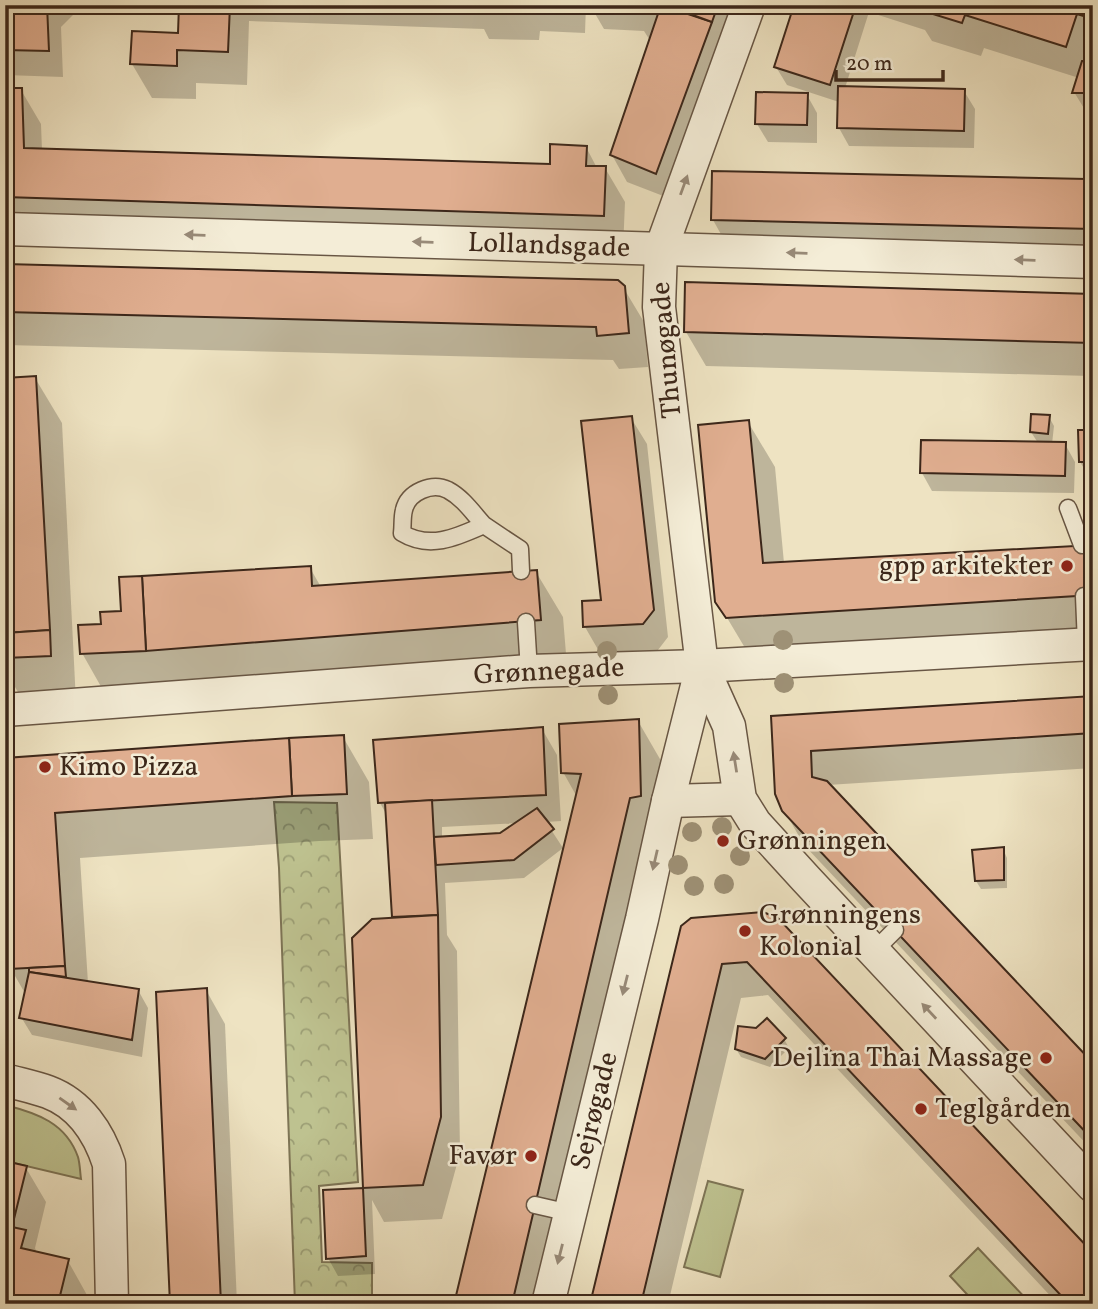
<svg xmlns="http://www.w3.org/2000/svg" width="1098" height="1309" font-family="Vollkorn,serif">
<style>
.grass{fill:#bec290;stroke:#7d7455;stroke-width:2}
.forest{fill:url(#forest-crowns);stroke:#7d7455;stroke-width:2}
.shadow{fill:#0003;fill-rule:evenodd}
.building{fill:#e0ae90;stroke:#3c271a;stroke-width:2}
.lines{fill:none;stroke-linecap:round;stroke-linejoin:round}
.service-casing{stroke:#685644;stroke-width:19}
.minor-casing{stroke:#685644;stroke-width:35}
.service{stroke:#f4edd7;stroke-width:16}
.minor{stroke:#f4edd7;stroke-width:32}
.tree{fill:#9e9176}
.oneway{fill:#988a78}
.poi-dot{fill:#8f2418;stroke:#f4edd7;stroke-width:2.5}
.labels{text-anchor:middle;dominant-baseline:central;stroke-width:5;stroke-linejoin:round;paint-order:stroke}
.street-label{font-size:28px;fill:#3c271a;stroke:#f4edd7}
.poi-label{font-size:28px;fill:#3c271a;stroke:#f4edd7;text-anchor:start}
</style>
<defs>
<pattern id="forest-crowns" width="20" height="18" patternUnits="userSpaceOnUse" patternTransform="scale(1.75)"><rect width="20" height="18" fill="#bec290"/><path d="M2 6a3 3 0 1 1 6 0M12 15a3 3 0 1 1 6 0" fill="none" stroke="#9c9e75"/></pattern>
</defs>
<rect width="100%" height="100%" fill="#eee3c2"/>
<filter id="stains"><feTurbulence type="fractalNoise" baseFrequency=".00286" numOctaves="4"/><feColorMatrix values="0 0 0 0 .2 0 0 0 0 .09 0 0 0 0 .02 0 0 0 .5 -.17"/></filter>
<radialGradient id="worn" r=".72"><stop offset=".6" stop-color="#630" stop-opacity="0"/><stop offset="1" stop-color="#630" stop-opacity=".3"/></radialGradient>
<g class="grass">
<path d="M5,1105c32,8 61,18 73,52 2,7 2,15 3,22l-76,-18z"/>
<path d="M708,1181l35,9 -23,87 -36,-10z"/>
<path d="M978,1248l53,56h-55l-26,-28z"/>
</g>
<path class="forest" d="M274,802l63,1 21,379 -39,4 3,76 50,1v41h-77l-16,-436z"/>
<g class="shadow">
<path d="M5,5h124v4l-47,-3 -21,21 2,50 -58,-2z"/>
<path d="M180,5h406l-1,28 -45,-2 -1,9 -50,-1 -5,-10 -235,-8 -2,64 -51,-2v16l-44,-1 -20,-34 47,-30z"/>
<path d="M590,5h144l-63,194 -44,-17 -15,-27 39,-113 -7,-11 -40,-2z"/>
<path d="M796,5h297v53l-2,5h2v47h-8l-11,-18 5,-14 -95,-30 -3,8 -49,-15 -7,-11 -56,-18 -24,76 119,3 11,18 -1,39 -125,-2 -10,-18v-26l-52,-17 -11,-18z"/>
<path d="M5,90h16l20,34 1,26 509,16 35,-19 11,21h8l20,34 -2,48 -618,-23z"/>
<path d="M807,95l10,18v30l-49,-1 -11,-18z"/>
<path d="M1093,163v99l-361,-8 -19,-34 376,-39z"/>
<path d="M5,266l618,21 21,35 4,45 -29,2 -6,-9 -608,-15z"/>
<path d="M1093,296v101l-4,-7 1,-14 -384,-10 -20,-34z"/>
<path d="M35,378l27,45 14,279 -51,2 -20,-34v-291z"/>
<path d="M1049,417l5,9 -2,18h13l10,18 -1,31 -142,-2 -10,-18 116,-30 -7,-11z"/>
<path d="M631,418l16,26 21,193 -10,13 -58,3 -15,-26 18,-25z"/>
<path d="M748,422l27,45 9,96 309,-17v96l-339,21 -37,-62z"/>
<path d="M1093,432v38h-8l-5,-8z"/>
<path d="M310,568l11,19 215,-15 27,45 4,49 -459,33 -26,-46 20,-27 21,-14z"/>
<path d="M1093,698v70l-265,17 265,280v86l-289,-306 -20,-35 -11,-92z"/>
<path d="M638,721l26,45 -116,538h-92l121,-507 -14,-25z"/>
<path d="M542,729l15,26 4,66 -15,1 17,26 -39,30 -79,5 2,52 10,16 3,202 -18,66 -58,3 -12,-22 3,74 -37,2 -10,-18 -4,-66 40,-2 -10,-252 41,-19 -2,-2 -5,-100 -8,-14zM518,823l-17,12 -59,4v-12z"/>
<path d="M343,737l26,45 4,57 -54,2 -239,17 8,125 50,7 10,18 -6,49 -110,-22 -11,-18 5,-22 -15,-26 -6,-210z"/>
<path d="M1003,849l4,9v30l-26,1 -5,-8z"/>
<path d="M762,914l331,390h-35l-290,-309 -27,3 -73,306h-76l90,-377z"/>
<path d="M206,990l19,34 12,280h-66z"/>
<path d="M784,1039l5,9 -19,19 -29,-10 -5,-8z"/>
<path d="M5,1163l21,5 20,34 -11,46 2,5 31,8 19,34 -2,9h-80z"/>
</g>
<g class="building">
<path d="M5,5h42l2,46 -44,-1z"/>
<path d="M179,5h51l-2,47 -51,-2v16l-47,-2 2,-33 46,2z"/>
<path d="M629,5h30l-11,5 -19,-1z"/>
<path d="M661,5l51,17 -56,152 -46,-19z"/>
<path d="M665,5h53l-6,17z"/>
<path d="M794,5h62l-26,80 -56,-18z"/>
<path d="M911,5h182v14l-16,-5 -11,33 -101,-32 -3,8 -52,-16z"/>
<path d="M1082,61h11v32h-21z"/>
<path d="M838,86l127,3 -1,42 -127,-3z"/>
<path d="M5,88h17l2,60 526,16v-20l37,2 -1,20h20l-2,50 -599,-19z"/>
<path d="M756,92l52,1 -1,32 -52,-1z"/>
<path d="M1088,161l5,1v67l-382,-9 1,-49 375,8z"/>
<path d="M5,264l613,16 7,6 4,47 -32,3 -1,-9 -591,-15z"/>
<path d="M685,282l408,12v49l-409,-11z"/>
<path d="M1090,343h3v48h-6z"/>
<path d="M36,376l14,254 -45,3v-255z"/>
<path d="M1031,414l19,1 -2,19 -18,-2z"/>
<path d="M632,416l22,194 -11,14 -60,3 -1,-26 19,-1 -20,-179z"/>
<path d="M749,420l14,143 330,-18v50l-367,23 -11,-16 -17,-177z"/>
<path d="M1078,430h15v32h-14z"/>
<path d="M921,440l145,2 -1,34 -145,-3z"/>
<path d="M311,566l1,20 225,-16 4,50 -395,31 -4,-75z"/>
<path d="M142,576l4,75 -66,3 -2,-29 23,-1 -1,-12 21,-1 -2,-34z"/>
<path d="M50,630l1,26 -46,2v-25z"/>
<path d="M1093,696v37l-282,18 1,26 15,4 266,282v77l-311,-329 -7,-17 -4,-78z"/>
<path d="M639,719l2,77 -11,2 -118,506h-58l127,-530 -20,-1 -2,-49z"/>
<path d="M543,727l3,68 -168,8 -5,-63z"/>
<path d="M344,735l3,59 -55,2 -3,-58z"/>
<path d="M289,738l3,58 -237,17 10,153 -56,3 -4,-53v-158z"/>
<path d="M432,800l6,115 -46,2 -7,-114z"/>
<path d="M537,808l17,21 -40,31 -78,5 -2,-28 66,-4z"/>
<path d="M1004,847v33l-29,1 -3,-31z"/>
<path d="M763,912l15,6 315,335v51h-24l-322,-342 -25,2 -81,340h-51l91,-378 10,-8z"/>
<path d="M438,915l3,202 -18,68 -60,3 -11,-250 20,-19z"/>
<path d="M65,966l1,11 -37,-5v-4z"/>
<path d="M29,972l110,17 -7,51 -113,-22z"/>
<path d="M207,988l14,316h-51l-14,-312z"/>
<path d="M767,1018l19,20 -21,21 -30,-10 3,-23 18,2z"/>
<path d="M5,1161l22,5 -15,61 14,3 -5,18 48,11 -11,45h-53z"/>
<path d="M363,1188l3,68 -40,3 -3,-69z"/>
</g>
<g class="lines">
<defs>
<g id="service">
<path d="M1068,508l14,37"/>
<path d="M484,525c-11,-12 -21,-27 -36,-35 -16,-8 -40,2 -44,20 -2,7 -1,16 -2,23 28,17 55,4 82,-8l36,24 1,22"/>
<path d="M1084,596l2,48"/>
<path d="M526,622l3,49"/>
<path d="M874,951l21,-21"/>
<path d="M535,1205l35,8"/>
</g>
<g id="minor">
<path d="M749,5l-88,244 -2,58 43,359 27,60 11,73 15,24 51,56 287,307"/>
<path d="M5,229l1088,33"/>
<path d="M5,710l524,-39 173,-5 391,-22"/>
<path d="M668,801l72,-2"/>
<path d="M5,1080c14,4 29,7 43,12 32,12 51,41 61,72l3,140"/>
<path d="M548,1304l94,-385 26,-118 34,-135"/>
</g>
</defs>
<use href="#service" class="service-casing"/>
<use href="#minor" class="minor-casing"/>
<use href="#service" class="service"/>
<use href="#minor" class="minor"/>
</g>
<g class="tree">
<circle cx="783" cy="640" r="10"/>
<circle cx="607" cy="651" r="10"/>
<circle cx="784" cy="683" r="10"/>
<circle cx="608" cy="695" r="10"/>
<circle cx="722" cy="827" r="10"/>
<circle cx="692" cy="832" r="10"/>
<circle cx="740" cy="856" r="10"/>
<circle cx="678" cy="865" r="10"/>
<circle cx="724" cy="884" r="10"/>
<circle cx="694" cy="886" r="10"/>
</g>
<defs><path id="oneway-solid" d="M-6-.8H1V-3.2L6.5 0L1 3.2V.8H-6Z" transform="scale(1.75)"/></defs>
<g class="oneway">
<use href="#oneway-solid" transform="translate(684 185) rotate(-70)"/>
<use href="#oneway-solid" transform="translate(195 235) rotate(-178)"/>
<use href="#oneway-solid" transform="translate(423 242) rotate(-178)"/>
<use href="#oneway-solid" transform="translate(797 253) rotate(-178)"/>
<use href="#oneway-solid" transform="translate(1025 260) rotate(-178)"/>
<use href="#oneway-solid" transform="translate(735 762) rotate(-99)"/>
<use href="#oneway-solid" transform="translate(655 860) rotate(103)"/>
<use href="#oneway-solid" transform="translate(625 985) rotate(104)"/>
<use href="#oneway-solid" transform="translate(929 1011) rotate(-133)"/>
<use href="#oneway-solid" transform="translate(68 1104) rotate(35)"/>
<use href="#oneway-solid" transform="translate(560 1254) rotate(104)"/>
</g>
<g class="poi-dot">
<circle cx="1067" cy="566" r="7"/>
<circle cx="45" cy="767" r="7"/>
<circle cx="723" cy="841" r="7"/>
<circle cx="745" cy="931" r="7"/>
<circle cx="1046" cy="1058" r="7"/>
<circle cx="921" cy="1109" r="7"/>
<circle cx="531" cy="1156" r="7"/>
</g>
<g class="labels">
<g class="street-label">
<text transform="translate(549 246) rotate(2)">Lollandsgade</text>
<text transform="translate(667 350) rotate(-95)">Thunøgade</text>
<text transform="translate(549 672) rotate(-3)">Grønnegade</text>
<text transform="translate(595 1111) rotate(-76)">Sejrøgade</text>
</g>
<g class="poi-label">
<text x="1053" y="566" text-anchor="end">gpp arkitekter</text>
<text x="59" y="767">Kimo Pizza</text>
<text x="737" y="841">Grønningen</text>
<text x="759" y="915">Grønningens<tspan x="759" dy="32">Kolonial</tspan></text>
<text x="1032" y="1058" text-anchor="end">Dejlina Thai Massage</text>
<text x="935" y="1109">Teglgården</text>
<text x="517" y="1156" text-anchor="end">Favør</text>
</g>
</g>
<rect width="1098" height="1309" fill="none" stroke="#eee3c2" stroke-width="28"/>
<rect x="7" y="7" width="1084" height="1295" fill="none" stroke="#3c271a" stroke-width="3.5"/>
<rect x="14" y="14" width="1070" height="1281" fill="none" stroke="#3c271a" stroke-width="2"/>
<path d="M836 70v10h107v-10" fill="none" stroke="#3c271a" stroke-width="3.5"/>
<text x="846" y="70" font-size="21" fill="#3c271a" stroke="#f4edd7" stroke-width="5" paint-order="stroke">20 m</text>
<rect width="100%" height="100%" filter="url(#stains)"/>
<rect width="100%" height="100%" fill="url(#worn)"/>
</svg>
